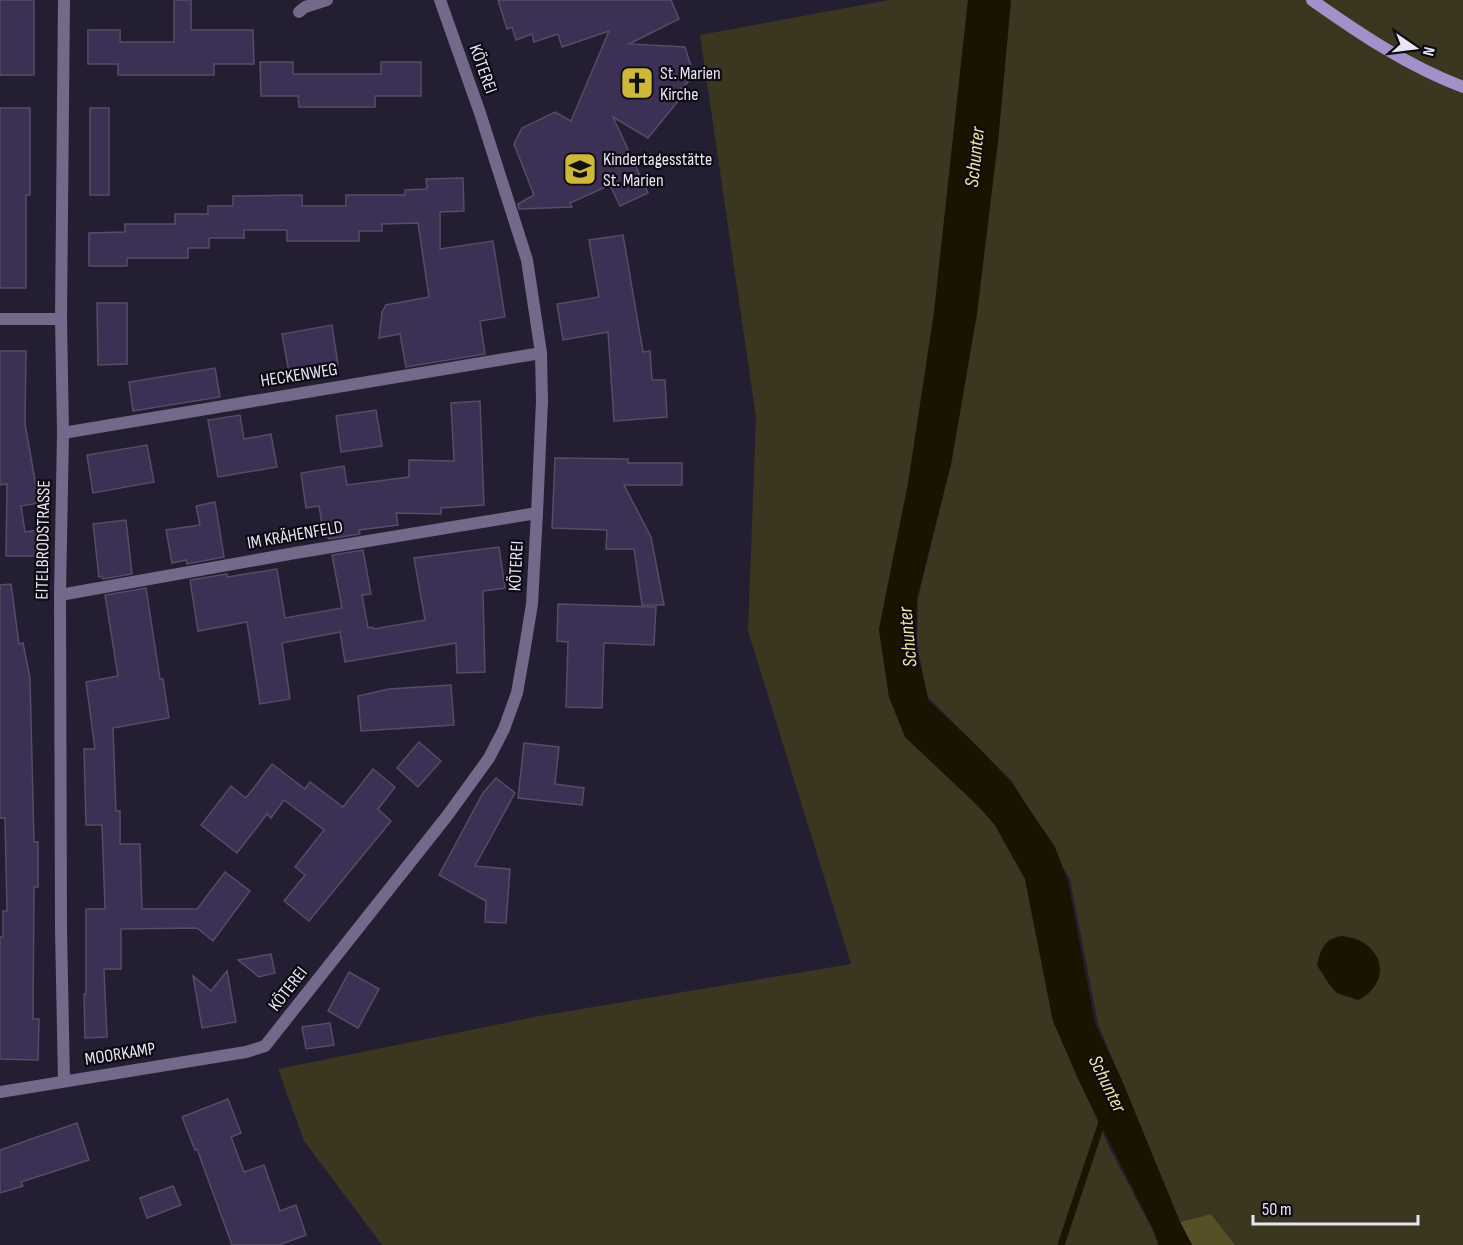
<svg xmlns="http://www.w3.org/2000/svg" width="1463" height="1245" font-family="'Sofia Sans Condensed',sans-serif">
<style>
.green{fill:#3a361f}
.forest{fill:#574f26}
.water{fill:#191300}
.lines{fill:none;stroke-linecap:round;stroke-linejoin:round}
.stream{stroke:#191300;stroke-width:7}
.building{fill:#3c3154;stroke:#544d65;stroke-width:1.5}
.street{stroke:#72698b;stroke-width:12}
.secondary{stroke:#a091c8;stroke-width:12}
.labels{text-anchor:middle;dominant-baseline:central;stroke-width:4.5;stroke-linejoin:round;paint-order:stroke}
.street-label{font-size:18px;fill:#e9e6f4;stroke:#0d0a13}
.poi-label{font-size:18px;fill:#e9e6f4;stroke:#0d0a13;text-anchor:start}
.water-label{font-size:20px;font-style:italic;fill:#f0e49e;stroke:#0d0a13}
</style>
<rect width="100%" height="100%" fill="#241e33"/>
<g class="green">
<path d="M889,0h79l-34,313 -26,171 -29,146 10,67 106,128 30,54 28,142 57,128 42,80 6,16h-776l-78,-104 -26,-72 261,-53 312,-52 -103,-333 8,-214 -56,-382z"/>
<path d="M1011,0h452v1245h-228l-24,-31 -31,8 -82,-198 -28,-145 -58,-98 -84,-84 -11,-52 1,-46 32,-133 48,-325z"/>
</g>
<path class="forest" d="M1211,1214l24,31h-43l-12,-23z"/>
<g class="water">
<path d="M968,0h43l-13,141 -21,173 -26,151 -34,133 -1,48 12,54 46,43 37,39 44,65 13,35 27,142 26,54 59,144 12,23h-33l-5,-14 -75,-150 -26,-60 -28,-142 -30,-54 -17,-19 -73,-69 -16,-40 -10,-68 29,-145 26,-171z"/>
<path d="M1342,936c40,4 53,45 16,64l-21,-7 -8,-9 -12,-19c3,-15 8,-27 25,-29z"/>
</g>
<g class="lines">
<path class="stream" d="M1061,1245l42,-126"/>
</g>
<g class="building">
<rect x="0" y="0" width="34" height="75"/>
<path d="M174,0h17v30h62l1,34h-40v11h-96v-11h-30v-34h32v12h54z"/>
<path d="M498,0h173l8,19 -50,25 56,3 9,29 -14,14 2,6 -34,42 -35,-21 35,76 -28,13 -10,-21 -40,18 2,4 -53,2 -1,-5 16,-9 -20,-51 8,-16 33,-16 16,9 38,-90 -47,16 -4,-13 -24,8 -2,-8 -16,6 -4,-13 -5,2z"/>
<path d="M260,62h33v12h88v-12h40v34h-46v11h-76l-1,-11h-37z"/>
<path d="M0,108h30v87h-4v93h-26z"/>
<rect x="90" y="108" width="19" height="87"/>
<path d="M463,178l1,33 -24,1v37l53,-8 12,76 -25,4 5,33 -79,13 -6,-33 -21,4 3,-26 4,-7 43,-8 -11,-74 -36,1v7h-23v10h-72v-11h-43v8h-35v10h-21v10h-61v8h-38v-33l36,-1v-8h50v-10h33v-8h25v-10l69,-1v11h44v-11h59v-5l22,-1 -1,-10z"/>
<path d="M623,235l20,117 7,-1 2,29h13l2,37 -53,4 -6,-89 -45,8 -6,-36 42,-7 -10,-57z"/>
<path d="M97,303h30v61l-29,1z"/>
<path d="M332,325l6,40 -49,8 -7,-39z"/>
<path d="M0,351h26l-1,73 14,79 -18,3 4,26 20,-3v27h-39l1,-72 -7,1z"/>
<path d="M215,368l5,29 -87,14 -4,-29z"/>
<path d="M480,401l4,104 -43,3v6l-45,-1 2,12 -39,5 1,4 -31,5 -1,-2h-4l-5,-31 -13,2 -5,-35 43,-7 3,19 62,-8v-17l45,1 -3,-58z"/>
<path d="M376,410l6,36 -41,6 -5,-36z"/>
<path d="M240,415l4,24 27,-5 6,33 -59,10 -10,-57z"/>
<path d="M147,445l7,37 -61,11 -6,-38z"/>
<path d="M555,458l73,1v4h54v22h-58l27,52 13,68h-22l-8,-56h-28l1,-19 -55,-2z"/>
<path d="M215,502l9,55 -37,7 -1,-4 -14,3 -6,-33 34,-5 -4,-19z"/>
<path d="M126,520l6,54 -29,5 -1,-3 -3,1 -6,-53z"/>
<path d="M499,547l6,41 -22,3 2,81 -28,1 -1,-30 -111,19 -5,-30 -58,11 8,56 -30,5 -13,-82 -49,9 -8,-51 37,-6v3l50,-8 8,49 57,-10 -10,-53 31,-5 8,44 -9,1 6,33 5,-1 1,2 51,-9 -11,-62z"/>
<path d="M11,584l8,60 4,-1 7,35 4,164h4v45h-4l-1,132h6l-1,41 -38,-1v-122h3v-26h4l-2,-93h-5v-233z"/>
<path d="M146,588l14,91h3l6,39 -56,10 3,83h4v33h20l2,65h55l28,-37 25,19 -37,50 -16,-13 -76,1v40h-17l3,68 -22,1 -1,-44h2v-85h19l-3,-84h-16l-2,-76h11l-9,-67 32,-6 -13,-81z"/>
<path d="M558,604l98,3 -2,38 -50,-2 -2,65 -36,-1 2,-65 -11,-1z"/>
<path d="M451,685l3,40 -93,6 -3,-35 31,-7z"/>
<path d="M419,742l22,19 -23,26 -21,-19z"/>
<path d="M524,743l35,4 -4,37 29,4 -2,17 -64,-7z"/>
<path d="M272,764l33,25 5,-7 33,25 30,-38 22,18 -17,22 13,12 -82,100 -25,-20 21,-26 -10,-8 29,-37 -40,-30 -13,18 -4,-4 -30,39 -36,-28 30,-39 15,12z"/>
<path d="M496,778l19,15 -40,73 35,3 -4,54 -21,-1 1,-21 -47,-26 44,-82z"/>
<path d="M271,954l4,19 -16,4 -21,-17z"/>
<path d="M227,971l9,51 -34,6 -9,-52 18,15z"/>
<path d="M349,972l30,17 -21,39 -30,-17z"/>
<path d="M330,1023l4,22 -28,4 -4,-22z"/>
<path d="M228,1099l13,34 -10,4 13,35 20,-7 16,46 16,-6 10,30 -27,10h-47l-35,-96 -2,1 -13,-33z"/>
<path d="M77,1123l12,37 -68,22 2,4 -23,7v-43z"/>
<path d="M173,1186l8,19 -34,13 -7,-20z"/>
</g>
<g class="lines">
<g class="street">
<path d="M64,0l-3,319 2,114 -3,162 1,334 3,152"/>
<path d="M299,12l6,-5 22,-7"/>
<path d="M0,319h61"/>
<path d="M63,433l478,-80"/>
<path d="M60,595l235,-42 242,-40"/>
<path d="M0,1092l246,-40 19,-6 182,-230 42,-58 15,-29 13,-36 7,-40 8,-49 5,-91 5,-112 -1,-48 -14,-93 -47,-147 -40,-113"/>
</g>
<path class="secondary" d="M1312,0c48,34 96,66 151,87"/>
</g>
<defs>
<symbol id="church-square" viewBox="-11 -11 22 22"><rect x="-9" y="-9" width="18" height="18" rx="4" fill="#ceb838" stroke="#0d0a13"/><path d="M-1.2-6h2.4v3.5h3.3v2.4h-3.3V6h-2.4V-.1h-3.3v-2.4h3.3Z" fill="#111"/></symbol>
<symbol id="school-square" viewBox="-11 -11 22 22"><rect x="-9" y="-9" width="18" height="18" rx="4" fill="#ceb838" stroke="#0d0a13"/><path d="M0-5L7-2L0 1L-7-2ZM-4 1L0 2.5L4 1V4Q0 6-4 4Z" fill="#111"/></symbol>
</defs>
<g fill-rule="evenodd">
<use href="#church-square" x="618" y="64" width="38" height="38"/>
<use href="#school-square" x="561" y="150" width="38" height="38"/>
</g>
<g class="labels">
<g class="street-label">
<text transform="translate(483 69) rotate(70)">KÖTEREI</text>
<text transform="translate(299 375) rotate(-9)">HECKENWEG</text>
<text transform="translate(295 535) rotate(-10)">IM KRÄHENFELD</text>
<text transform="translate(43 540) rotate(-89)">EITELBRODSTRASSE</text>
<text transform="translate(516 566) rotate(-87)">KÖTEREI</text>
<text transform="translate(288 989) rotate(-52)">KÖTEREI</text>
<text transform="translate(120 1054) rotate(-9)">MOORKAMP</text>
</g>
<g class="poi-label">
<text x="660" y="73">St. Marien<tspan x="660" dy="21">Kirche</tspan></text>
<text x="603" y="159">Kindertagesstätte<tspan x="603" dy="21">St. Marien</tspan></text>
</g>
<g class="water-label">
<text transform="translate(975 157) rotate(-84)">Schunter</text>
<text transform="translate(908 637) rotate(-95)">Schunter</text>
<text transform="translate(1107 1084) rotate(64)">Schunter</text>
</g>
</g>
<g transform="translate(1415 48) rotate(104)" stroke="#0d0a13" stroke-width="4.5" paint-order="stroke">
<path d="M0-4.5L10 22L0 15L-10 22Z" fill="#e9e6f4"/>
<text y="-9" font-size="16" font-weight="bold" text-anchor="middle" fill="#e9e6f4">N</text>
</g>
<path d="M1253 1215v9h165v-9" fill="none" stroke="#e9e6f4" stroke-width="3"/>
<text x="1262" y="1215" font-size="18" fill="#e9e6f4" stroke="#0d0a13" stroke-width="4.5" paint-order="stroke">50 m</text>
</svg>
